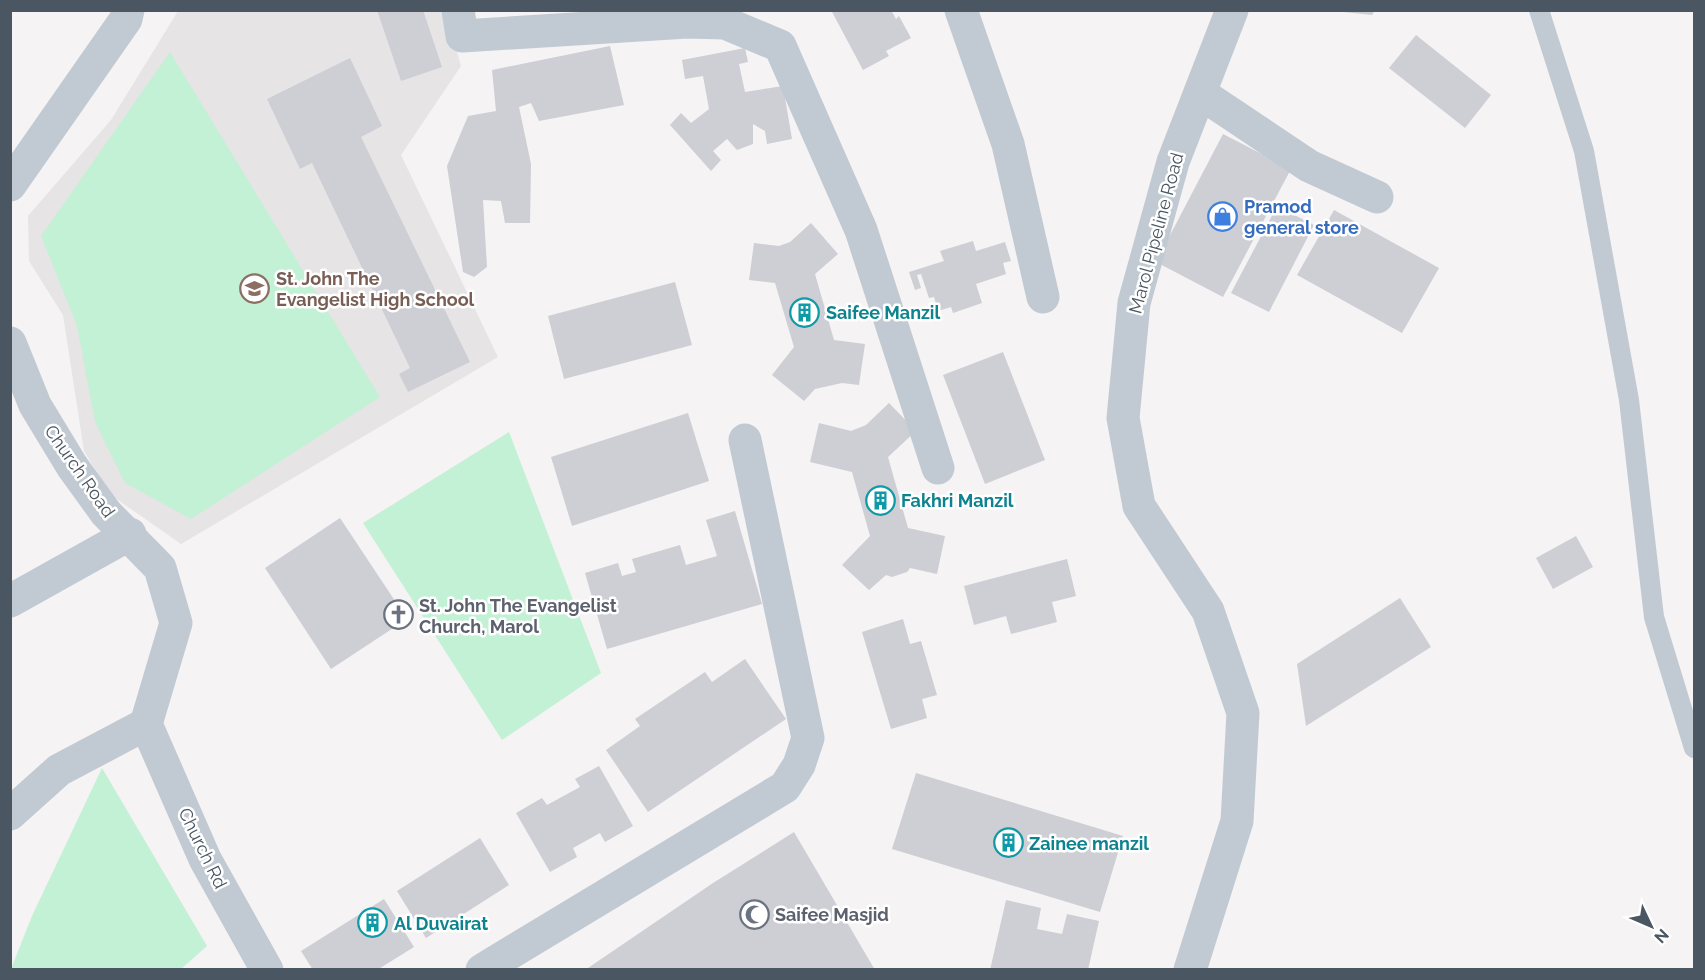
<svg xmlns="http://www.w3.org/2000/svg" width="1705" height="980" font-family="Raleway,sans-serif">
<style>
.education{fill:#e6e4e5}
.green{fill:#c3f1d5}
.building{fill:#cdcfd5}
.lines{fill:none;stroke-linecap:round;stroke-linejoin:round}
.lane{stroke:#c1cad2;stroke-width:20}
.street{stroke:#c1cad2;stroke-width:33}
.labels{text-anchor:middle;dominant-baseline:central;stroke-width:5;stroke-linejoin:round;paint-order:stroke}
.shop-label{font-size:18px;font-weight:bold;fill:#366cbe;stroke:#fff;text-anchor:start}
.street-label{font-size:18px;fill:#4a5661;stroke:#fff}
.education-label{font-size:18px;font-weight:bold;fill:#785e54;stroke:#fff;text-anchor:start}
.culture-label{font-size:18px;font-weight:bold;fill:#0d838f;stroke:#fff;text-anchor:start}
.worship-label{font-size:18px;font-weight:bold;fill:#5b616d;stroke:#fff;text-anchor:start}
</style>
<rect width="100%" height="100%" fill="#f5f3f3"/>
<path class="education" d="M178,11h267l16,55 -60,89 97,202 -317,187 -70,-49 -27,-44 -21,-136 -34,-54 -1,-45 83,-96z"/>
<g class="green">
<path d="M170,52l210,345 -189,122 -66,-36 -30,-61 -18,-96 -36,-90z"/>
<path d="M509,432l92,241 -99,67 -139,-217z"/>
<path d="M102,768l105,178 -26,23h-170l21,-53z"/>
</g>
<g class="building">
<path d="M377,10h46l19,57 -41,14z"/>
<path d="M831,10h60l5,9 3,-3 12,22 -25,13 3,5 -26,14z"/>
<path d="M1324,10h51l-3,5z"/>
<path d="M1416,35l75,60 -26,33 -76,-60z"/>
<path d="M610,46l14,59 -85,16 -8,-18 -12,4 12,57 -1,59h-25l-4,-22 -18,-1 4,67 -13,10 -11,-5 -16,-106 21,-50 28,-5 -4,-41z"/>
<path d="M745,48l3,14 -9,2 6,28 38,-6 9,53 -25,5 -2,-13 -12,-7v20l-16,6 -10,-11 -14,12 8,9 -10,11 -41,-46 11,-12 10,10 18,-14 -6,-33 -18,3 -3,-19z"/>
<path d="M350,58l32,68 -21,11 109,225 -62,30 -9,-18 11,-6 -98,-205 -12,6 -33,-70z"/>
<path d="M1223,134l68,35 -68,128 -67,-35z"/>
<path d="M1277,206l37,19 -45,87 -38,-19z"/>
<path d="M1334,210l105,58 -37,65 -105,-58z"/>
<path d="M811,223l27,31 -23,20 19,66 31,4 -6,41 -17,-2 -27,6 -11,12 -32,-26 22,-28 -19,-64 -26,-3 5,-37 25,3 11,-4z"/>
<path d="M973,241l3,10 29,-9 6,19 -8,2 3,11 -30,10 6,19 -29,10 -2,-6 -13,4 -4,-14 -5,1 -8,-24 -4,1 4,13 -6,2 -6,-18 35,-11 -4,-10z"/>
<path d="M675,282l17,63 -128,34 -16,-63z"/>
<path d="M1003,352l42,108 -60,24 -42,-109z"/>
<path d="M889,403l27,28 -28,26 20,71 37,8 -8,38 -27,-6 -3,4 -15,5 -6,-2 -17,15 -27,-25 28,-29 -18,-64 -42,-10 9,-39 32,8 15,-6z"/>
<path d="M688,413l21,68 -137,45 -21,-69z"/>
<path d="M735,511l27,93 -155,45 -22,-76 33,-10 4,13 14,-4 -4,-13 48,-14 6,20 31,-9 -11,-36z"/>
<path d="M340,518l67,101 -76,50 -66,-101z"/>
<path d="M1576,536l17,31 -40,22 -17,-31z"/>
<path d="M1067,559l9,37 -24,6 5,20 -46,12 -5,-18 -32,9 -10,-39z"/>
<path d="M1400,598l31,49 -125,79 -9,-62z"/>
<path d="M903,619l7,25 11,-3 16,54 -15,4 5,19 -36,11 -29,-97z"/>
<path d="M745,659l41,60 -138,93 -42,-62 34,-24 -5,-7 70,-47 7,10z"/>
<path d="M599,766l34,60 -28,16 -5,-9 -27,15 4,9 -27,15 -34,-59 26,-15 5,7 33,-18 -5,-8z"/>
<path d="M916,773l207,63 -23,76 -208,-63z"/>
<path d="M794,832l81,138h-290l128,-87z"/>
<path d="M480,838l29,47 -83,53 -29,-47z"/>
<path d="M384,899l30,48 -37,23h-64l-12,-19z"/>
<path d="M1006,900l35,8 -4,21 25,5 5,-20 32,7 -11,49h-98z"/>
</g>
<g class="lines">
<path class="lane" d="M1539,10l45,141 45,249 25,217 40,131"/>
<g class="street">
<path d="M458,10l4,26 225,-14 38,1 55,23 81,184 77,238"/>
<path d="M961,10l47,134 35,153"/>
<path d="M1200,93l109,73 68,31"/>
<path d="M10,185l116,-166 2,-9"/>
<path d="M10,343l25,62 37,61 34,47 54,55 16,55 -30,101"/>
<path d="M10,601l120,-67"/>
<path d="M146,724l59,135 62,111"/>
<path d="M10,814l49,-44 87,-46"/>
<path d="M482,970l303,-183 14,-22 9,-27 -63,-298"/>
<path d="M1190,970l47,-149 6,-108 -35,-102 -69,-105 -16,-88 11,-115 39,-141 59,-152"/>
</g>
</g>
<defs>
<symbol id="shop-ring" viewBox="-11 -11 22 22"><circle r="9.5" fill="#fff" stroke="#3f7fe0" stroke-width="1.5"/><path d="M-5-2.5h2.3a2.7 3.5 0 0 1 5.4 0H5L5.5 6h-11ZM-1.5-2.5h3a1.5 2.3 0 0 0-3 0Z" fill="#3f7fe0"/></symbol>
<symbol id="school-ring" viewBox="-11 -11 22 22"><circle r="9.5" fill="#fff" stroke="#8d6e63" stroke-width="1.5"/><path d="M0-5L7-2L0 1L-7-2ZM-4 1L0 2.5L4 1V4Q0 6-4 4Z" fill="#8d6e63"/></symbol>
<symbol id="building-ring" viewBox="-11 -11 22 22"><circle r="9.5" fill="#fff" stroke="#0f9aa8" stroke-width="1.5"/><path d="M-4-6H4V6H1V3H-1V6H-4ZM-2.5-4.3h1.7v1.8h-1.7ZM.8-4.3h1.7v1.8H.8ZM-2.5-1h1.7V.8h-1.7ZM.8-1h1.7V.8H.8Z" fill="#0f9aa8"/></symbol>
<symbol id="church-ring" viewBox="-11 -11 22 22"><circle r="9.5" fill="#fff" stroke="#6b7280" stroke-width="1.5"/><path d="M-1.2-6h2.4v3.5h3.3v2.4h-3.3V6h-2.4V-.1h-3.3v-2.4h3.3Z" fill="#6b7280"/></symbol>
<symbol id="mosque-ring" viewBox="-11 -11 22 22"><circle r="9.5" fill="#fff" stroke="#6b7280" stroke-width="1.5"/><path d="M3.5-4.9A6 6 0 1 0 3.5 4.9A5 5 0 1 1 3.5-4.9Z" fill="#6b7280"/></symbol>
</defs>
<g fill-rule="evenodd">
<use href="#shop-ring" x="1206" y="200" width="33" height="33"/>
<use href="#school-ring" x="238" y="272" width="33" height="33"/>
<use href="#building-ring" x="788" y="296" width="33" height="33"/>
<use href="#building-ring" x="864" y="484" width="33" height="33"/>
<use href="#church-ring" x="382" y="598" width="33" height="33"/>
<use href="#building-ring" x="992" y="826" width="33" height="33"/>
<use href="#mosque-ring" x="738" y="898" width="33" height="33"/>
<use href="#building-ring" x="356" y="906" width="33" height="33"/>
</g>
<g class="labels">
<g class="shop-label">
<text x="1244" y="206">Pramod<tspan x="1244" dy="21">general store</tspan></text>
</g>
<g class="street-label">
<text transform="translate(1156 233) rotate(-75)">Marol Pipeline Road</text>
<text transform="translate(80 471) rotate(55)">Church Road</text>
<text transform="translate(203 848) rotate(64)">Church Rd</text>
</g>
<g class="education-label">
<text x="276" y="278">St. John The<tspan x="276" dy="21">Evangelist High School</tspan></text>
</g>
<g class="culture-label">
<text x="826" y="312">Saifee Manzil</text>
<text x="901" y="500">Fakhri Manzil</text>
<text x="1029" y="843">Zainee manzil</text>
<text x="394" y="923">Al Duvairat</text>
</g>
<g class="worship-label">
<text x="419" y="605">St. John The Evangelist<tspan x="419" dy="21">Church, Marol</tspan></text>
<text x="775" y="914">Saifee Masjid</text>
</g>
</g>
<rect width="1705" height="980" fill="none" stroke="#4a5661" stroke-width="24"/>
<g transform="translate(1651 926) rotate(134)" stroke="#ffffff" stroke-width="4.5" paint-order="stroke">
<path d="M0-4.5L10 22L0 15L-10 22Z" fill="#4a5661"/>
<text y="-9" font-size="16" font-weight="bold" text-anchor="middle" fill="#4a5661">N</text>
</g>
</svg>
